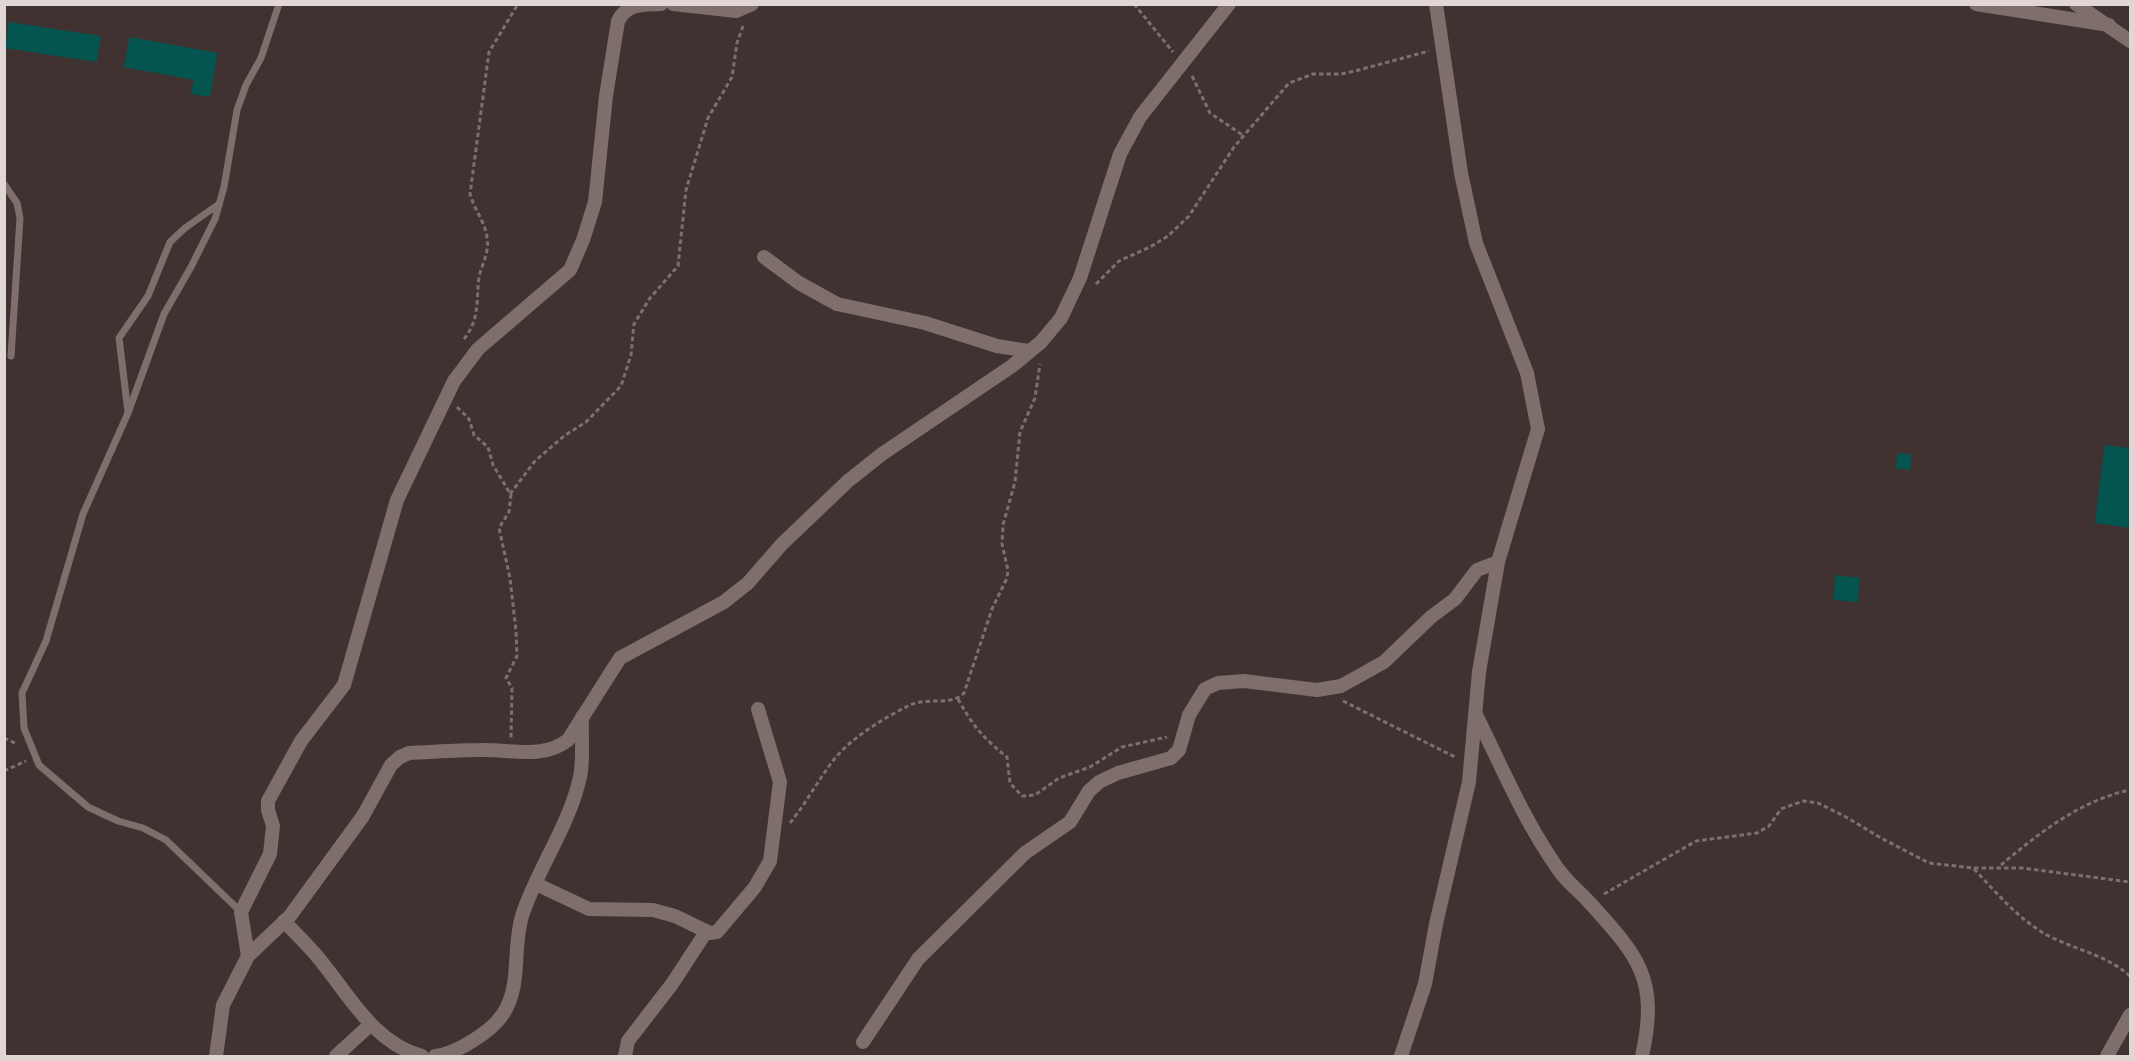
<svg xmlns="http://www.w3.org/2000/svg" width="2135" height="1061" font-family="'DM Sans',sans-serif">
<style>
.building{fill:#045450}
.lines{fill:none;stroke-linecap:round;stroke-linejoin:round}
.path{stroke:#7c706e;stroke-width:3;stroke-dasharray:4.5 3;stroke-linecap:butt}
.lane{stroke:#7e6e6c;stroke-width:7}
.street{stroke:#7e6e6c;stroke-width:14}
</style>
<rect width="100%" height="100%" fill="#403230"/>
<g class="building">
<path d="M9,22l92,14 -4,26 -92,-14z"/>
<path d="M130,37l88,16 -8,44 -19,-3 3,-14 -70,-13z"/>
<path d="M2105,445l25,3v80l-35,-5z"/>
<path d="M1898,453l14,2 -2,15 -14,-2z"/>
<path d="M1836,575l24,3 -2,24 -25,-2z"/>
</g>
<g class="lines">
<g class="path">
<path d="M1134,4l39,48"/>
<path d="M1192,76l18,37 34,23"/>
<path d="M1096,284l23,-23 31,-14 18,-11 21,-20 45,-69 55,-64 24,-9h28l14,-3 74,-20"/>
<path d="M464,339c16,-20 12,-38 15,-62 3,-13 11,-26 8,-40 -2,-15 -13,-28 -17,-43l19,-142 29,-48"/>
<path d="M457,407l12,12 5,16 14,12 5,18 18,30 -2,17 -10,16 11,50 6,53 1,25 -11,22 6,10 -1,50"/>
<path d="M510,494l25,-33 29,-25 22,-14 35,-36 10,-31 3,-31 16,-26 28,-32 8,-76 22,-72 24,-41 5,-34 6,-17"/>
<path d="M958,699c15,27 25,39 49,58l3,26 12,13 13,-1 24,-17 31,-11 32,-20 45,-10"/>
<path d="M1343,701l112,56"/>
<path d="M4,738l13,6"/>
<path d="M4,771l22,-10"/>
<path d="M790,823c17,-21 29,-45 46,-66 17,-20 48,-39 72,-51 19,-10 43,1 56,-13l28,-84 15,-31 1,-8 -6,-26 1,-19 12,-43 5,-50 15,-34 5,-34"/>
<path d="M2001,865c38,-32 80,-65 129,-75"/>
<path d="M1974,869c23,24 44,50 73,66 28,15 58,19 83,41"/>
<path d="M1604,894l92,-53 61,-8 12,-7 12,-17 22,-8 15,2 28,14 35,21 48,25 44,5h49l108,14"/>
</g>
<g class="lane">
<path d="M4,184l13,19 3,15 -9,138"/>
<path d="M128,412l-9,-74 29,-42 22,-54 15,-14 34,-24"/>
<path d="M241,912l-75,-72 -23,-12 -25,-7 -30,-14 -49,-42 -15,-37 -2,-35 24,-52 37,-127 45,-101 36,-99 27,-47 24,-48 9,-32 13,-77 9,-25 15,-27 18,-54"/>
</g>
<g class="street">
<path d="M673,4l63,7 16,-7"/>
<path d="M1976,4l133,21"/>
<path d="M2076,4l54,37"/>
<path d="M764,257l35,26 38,21 88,19 72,23 32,5"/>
<path d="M1476,715c26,52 48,106 82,154 8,12 21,22 31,33 50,55 70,77 53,154"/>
<path d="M536,884l53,25 64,1 22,6 35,17 7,-1 38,-45 15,-26 10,-79 -22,-73"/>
<path d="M284,921c10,11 22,22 32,34 31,36 56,88 106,101"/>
<path d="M248,956l-7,-44 29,-58 3,-28 -5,-16v-9l33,-60 43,-56 53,-185 57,-119 24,-32 92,-79 13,-30 12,-38 11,-106 12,-75c9,-18 25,-16 43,-17"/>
<path d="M863,1042l55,-83 107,-106 45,-31 19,-31 10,-9 19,-9 53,-15 8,-8 10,-35 16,-26 13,-6 26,-2 73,9 24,-4 43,-24 47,-45 24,-18 22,-29 21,-8"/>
<path d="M216,1056l7,-51 25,-49 42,-40 73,-100 28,-51 9,-8 9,-4c24,-1 48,-3 71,-3 29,-1 63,10 88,-10l52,-82 104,-56 24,-19 34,-39 66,-63 34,-27 130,-88 29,-24 20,-24 19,-40 40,-124 20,-37 89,-113"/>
<path d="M336,1056l34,-31"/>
<path d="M435,1056c21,-2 56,-24 68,-42 19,-29 9,-65 19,-98 15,-47 47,-89 58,-139 4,-19 1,-40 2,-60"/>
<path d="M625,1056l3,-15 44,-57 34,-52"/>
<path d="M1401,1056l24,-72 11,-60 33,-142 10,-110 19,-110 40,-133 -11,-56 -51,-130 -15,-70 -25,-169"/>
<path d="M2107,1056l23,-41"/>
</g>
</g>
<rect width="2135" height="1061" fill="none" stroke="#e0d7d5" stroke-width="12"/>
</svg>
